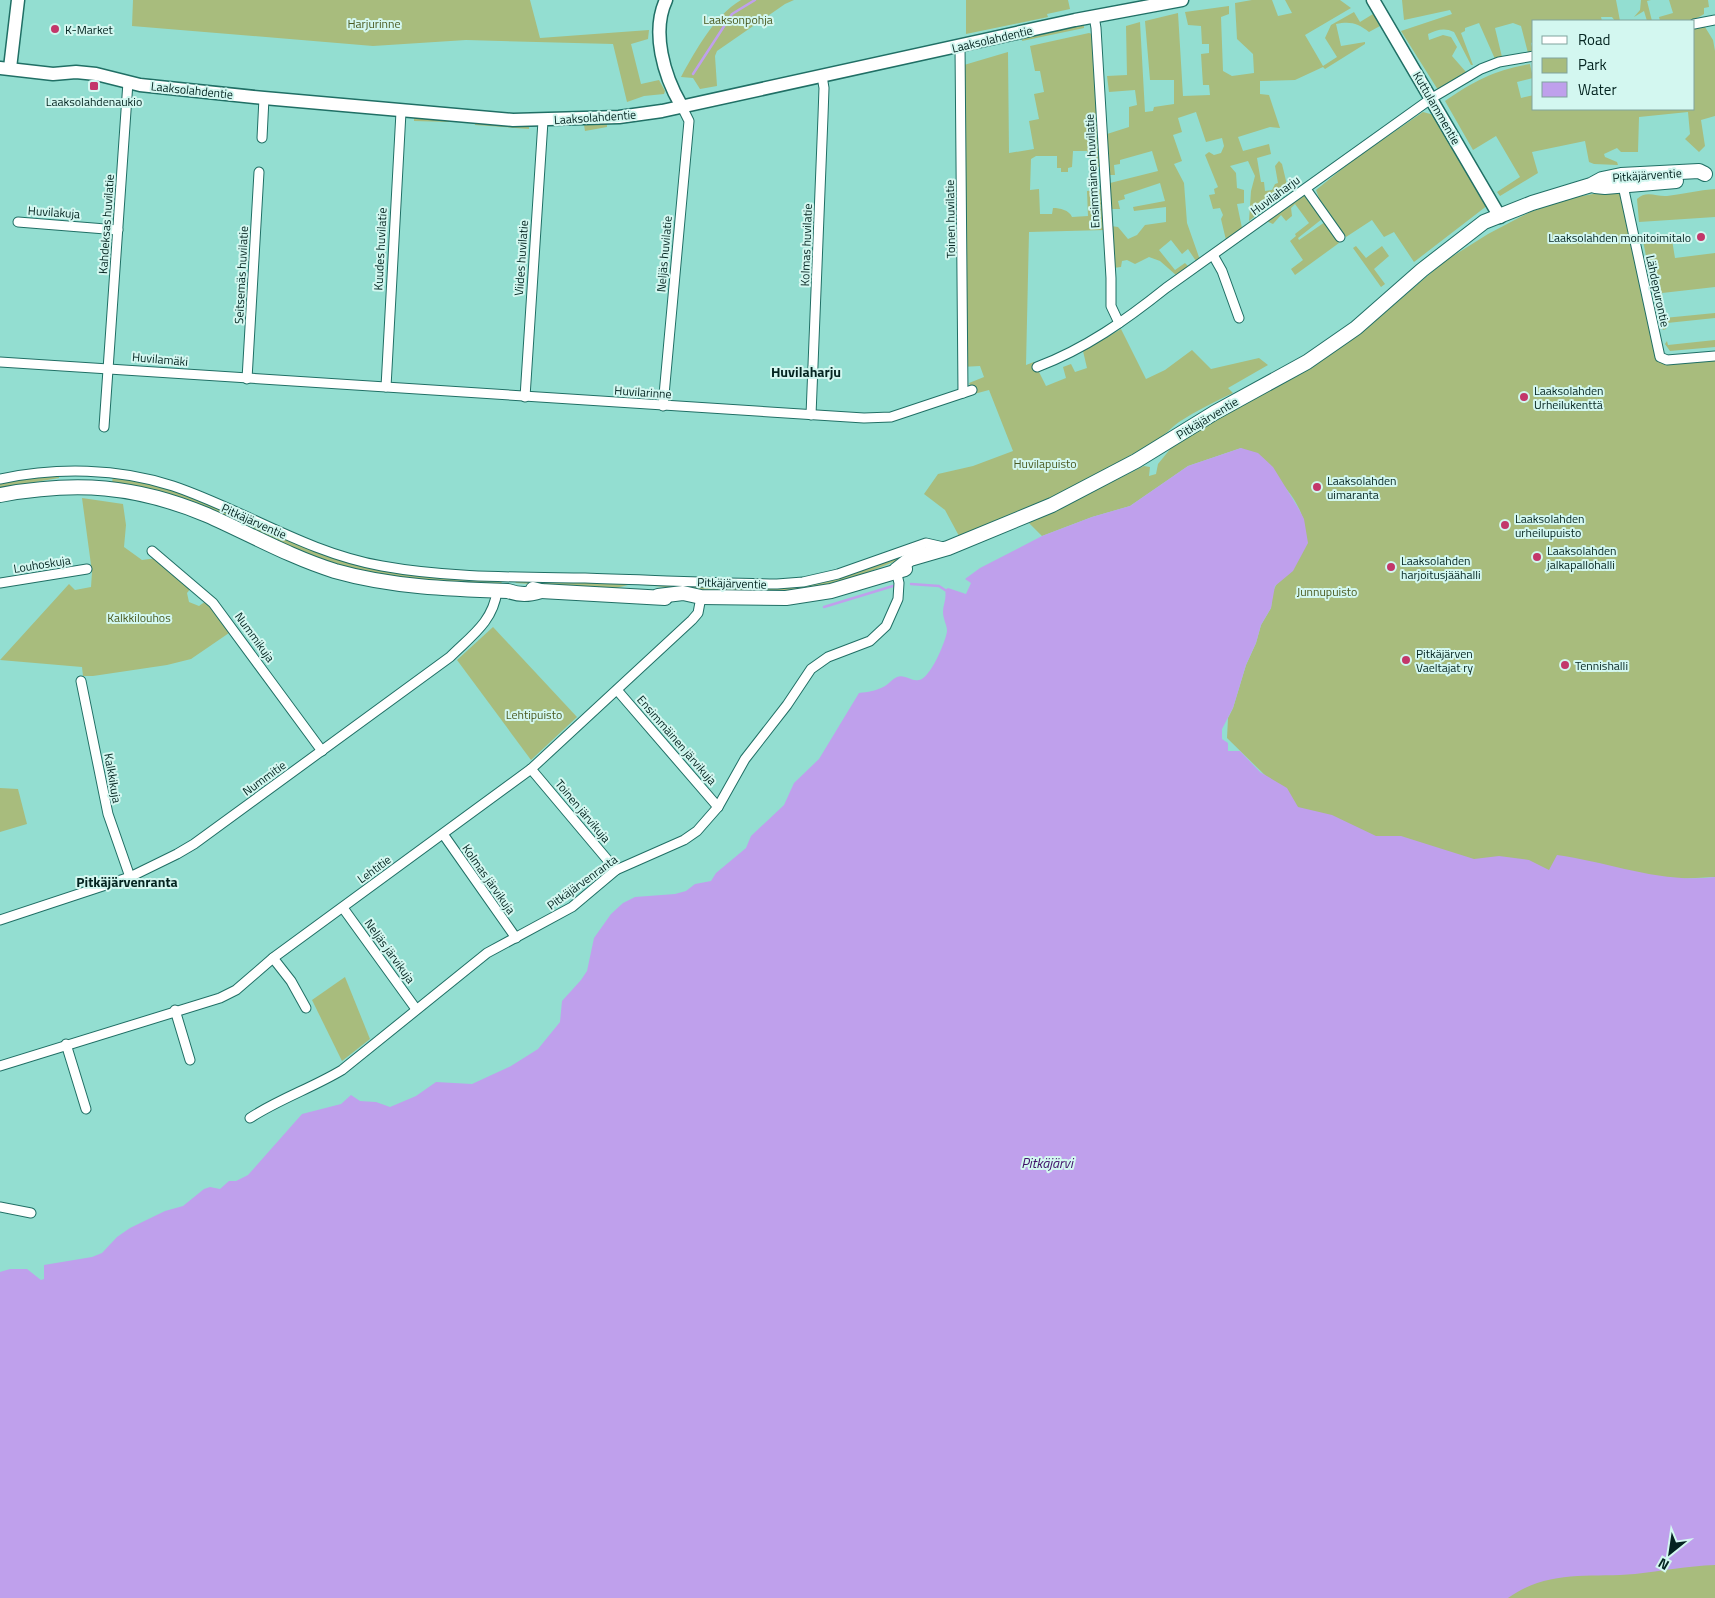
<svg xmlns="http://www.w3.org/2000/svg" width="1715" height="1598" font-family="'Titillium Web',sans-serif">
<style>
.green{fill:#a8bc7d}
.water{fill:#bfa0ec}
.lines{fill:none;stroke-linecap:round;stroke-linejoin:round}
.stream{stroke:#bfa0ec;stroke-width:2.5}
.street-casing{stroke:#206f65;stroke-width:11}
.secondary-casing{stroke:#206f65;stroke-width:15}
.primary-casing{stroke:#206f65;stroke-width:16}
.street{stroke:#fff;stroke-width:9}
.secondary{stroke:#fff;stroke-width:12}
.primary{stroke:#fff;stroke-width:14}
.poi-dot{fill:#c3376a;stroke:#d3f7f0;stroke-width:2}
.labels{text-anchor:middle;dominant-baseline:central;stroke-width:4;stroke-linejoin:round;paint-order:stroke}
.park-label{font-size:12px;fill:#4a5a20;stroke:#d3f7f0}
.poi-label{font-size:12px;fill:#042420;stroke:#d3f7f0;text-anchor:start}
.street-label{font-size:12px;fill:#042420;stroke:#d3f7f0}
.neighbourhood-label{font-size:14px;font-weight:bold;fill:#042420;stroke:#d3f7f0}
.water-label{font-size:14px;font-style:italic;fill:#3f0f68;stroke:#d3f7f0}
</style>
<rect width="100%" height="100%" fill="#93ded1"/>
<g class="green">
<path d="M133,0h397l10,38 109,-8 -1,9 -17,5 10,40 18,-4 6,11 -1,3 -20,2 -17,6 -14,-58 -147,-4 -93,6 -241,-20z"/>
<path d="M741,0h53l-9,4 -68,47 -2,5 2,30 -17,3 -7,-11 -12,-1c15,-27 33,-61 60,-77z"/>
<path d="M966,0h102l2,9 -23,5 1,3 -82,17z"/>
<path d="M1252,0h20l6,16 14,-3 -7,-13h55l11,8 -46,27 18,31 14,-9 -12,-19 6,-13 23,-13 6,10 13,-8 7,12 -11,6c-11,-9 -19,-11 -33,-8l5,22 24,-4v2l-40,25 -2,-2 -28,13 -35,1v13l9,1 11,33 -10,-1 -32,10 5,14 26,-7 2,10 -14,4 4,24h3l1,9 7,-1 3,-6 3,-1 -3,-17 4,-5 3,3 6,25 -39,32 2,-30 4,-15 -7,-15 -18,5 6,7 1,15 7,2v13l-7,1 5,24 -16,12 -5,-21 2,-4 -3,-7 -7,1 -4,-14 6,-1 -1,-5 4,-2 -13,-32 4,-3 5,3 7,-2 3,-7 -2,-8 -16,4 -10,-30 -18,6 4,14 -9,3 9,26 -8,3 10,19 3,40 13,37 -4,1 -8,-12 -6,5 -11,-14 -12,10 16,20 10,-7 4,4 -13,8 -16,-14 -11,-4 -14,7 -8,-4 -5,1 -1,6 -8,1 -2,-42 7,1 10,12 9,-4 8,-10 21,-3v-15l-32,4 -1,-4 32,-6 -5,-18 -36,12 1,4 -7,2 2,8h-9l-1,-26 48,-12 -6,-20 -32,9v4l-6,1 1,10h-5l-3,-41 22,-7v-20l8,-2 -2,-15 -26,2 -2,-16 20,-1 -1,-49 14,-4 5,90 8,-1 1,-4 20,-3v-24h-24l-5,-59 33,-8 5,83 27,-1 -1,-10h-6l-2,-31 8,-1v-9h-7l-1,-18 -13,-1 -3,-13 44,-6v8l-8,3 2,54 9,5 22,-3 -1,-19 -16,-15 -2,-36z"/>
<path d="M1402,0h214l4,21h-5l-3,-4h-11l1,4h-68v21l-3,1 2,8 -5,2 -7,-27 -8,-3 -18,5 7,29 -7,2 -16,-36 -14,5v3l-4,2 12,32h-2l-17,-33c-10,-5 -17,-2 -26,2l1,6 14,-5 8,2 6,10 -5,9 14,16 -28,18 -37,-59 51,-17 -2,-4 -46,10z"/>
<path d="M1641,0h10l-4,1 5,20h-5l-3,-10 -10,6 6,-7z"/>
<path d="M1669,0h39l1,7 -5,1v6c-12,9 -30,7 -44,7l-1,-4 14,-4z"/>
<path d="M1084,25v3l-62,13 1,-4z"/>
<path d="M1700,26l5,1 8,13 2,11v65l-14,4 4,26 -6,6 -14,-13 5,-5 -2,-22 -49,5 -1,35h-17l-4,-4 -13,6 1,3 12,5 1,3 -24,-1 -5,-2 -4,-21 -53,11 6,21 -38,23 -3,-4 23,-15 -24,-41 -23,14 -28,-49c29,-20 50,-31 85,-37l3,14 -16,4 4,16 13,-3v14h160v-82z"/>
<path d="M1089,33l3,1 8,133h-7l-6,-16h-14l-1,16 -4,1v4h-7v-4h-4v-12h-21l-5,3 -1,31 9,-1 1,25h12l1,-6c7,0 16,2 19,9l16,-1 -1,-25 17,-2 1,41 -76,2 -3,133 8,-3 12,24 20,-8 -3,-11 8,-3 4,8 12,-4 -4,-17 38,-22 25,50 19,-9 27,-20 19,19 48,-11 9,7 -40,23 5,5c-19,9 -37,18 -54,29 -8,6 -15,14 -24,19 -62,37 -127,71 -196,95l-14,-26 -21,-16 14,-20 35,-8 40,-15 -24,-61 -15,4 -5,-11 15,-6 -4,-11 -19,1 3,-302 44,-13 1,101 25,-4 -5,-28 10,-2 -5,-25 10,-2 -4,-21h-5l-5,-25z"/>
<path d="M1423,112l11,3 54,90 -74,57 -20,-30 -10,5 -12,-17 -26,17 -27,-39 -3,-8 37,-30z"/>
<path d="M414,117l35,3v2l-35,-1z"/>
<path d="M475,123l54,2v4l-54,-4z"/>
<path d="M607,123v4l-22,4 -1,-6z"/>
<path d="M1715,189v28l-76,5 -2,-23c9,-9 20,-2 30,-3 16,-2 32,-6 48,-7z"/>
<path d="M1604,192l5,2 15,-1 36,164 55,-1v521l-39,2 -309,-4 -140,-137 1,-20 5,-10 13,-43 10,-22 5,-18 10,-17 2,-17 32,-61c-4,-37 -37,-60 -64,-82l-53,18 -58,40 -38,11 -50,19 -13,-13 115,-57 6,1 -1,9 7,-2 2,-10 13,-16 192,-117 82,-70 43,-27 42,-22 41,-14z"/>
<path d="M1302,196h3l17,23 -24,19 1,2 26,-18 14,21 -44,32 -4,-6 12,-9 -13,-19 6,-5 -1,-2 14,-11 -14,-19 -4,4 1,8 -6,5 -5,-6 -8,9 -7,-3z"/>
<path d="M1671,234l4,24 40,-5v34l-53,6 1,7 -8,1 -13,-65z"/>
<path d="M1356,246l10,12 16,-12 7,10 -15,13 11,15 -4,3 -28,-39z"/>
<path d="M1661,312l3,6 51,-5v5l-48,5 -1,6 -3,1 -5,-17z"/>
<path d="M1715,340v7l-45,4 -5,-7 2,-3 1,4z"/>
<path d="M59,474v4l-59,10v-6z"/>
<path d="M113,476c20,4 40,6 59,13 66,23 124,62 192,77l135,13 3,4 -60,-1 -62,-6 -53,-13 -166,-70 -49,-10z"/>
<path d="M82,498l41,6 3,21 -2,22 18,13 15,-2 34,30 -4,5 2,9 10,4 7,-5 23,32 -38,26 -24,6 -74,11h-10l-1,-9 -82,-7 69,-76 6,6 16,-3 1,-15z"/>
<path d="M904,553l2,4 -55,22 -62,13 -109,-2 -1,-7 102,3z"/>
<path d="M520,579l155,4v5l-43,-4 -20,5 -97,-6z"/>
<path d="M493,627l84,90 -46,43 -74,-100z"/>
<path d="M0,788l18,1 9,35 -27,8z"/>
<path d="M345,977l25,62 -28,22 -30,-61z"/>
<path d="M1715,1555v43h-225l38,-22z"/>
</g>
<path class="water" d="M1241,448l17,5 15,14 26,42 5,10 4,24 -15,28 -18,15 -4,22 -10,17 -5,18 -10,22 -13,43 -11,21v10l6,4v8h12l20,21 27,16 11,19 34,8 44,21h25l73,23 25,-3 30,4 20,10 8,-15c52,7 104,29 158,22v688c-28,1 -53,6 -80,9 -47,4 -86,-5 -127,24h-1508v-326l10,-3h17l14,11 3,-1v-14l48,-8 10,-4 15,-16 13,-9 35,-17 18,-5 21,-17 6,-2 10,2 9,-8h7l12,-6 54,-61 39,-10 10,-9 9,6 16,1 14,5 26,-11 20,-14 36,2 39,-18 27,-17 22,-27 2,-21 19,-21 6,-9 7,-33 17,-24 12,-11 12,-6 40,-3 11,-3 9,-7 16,-3 5,-8 30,-25 5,-12 33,-31 10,-22 25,-24 40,-66c9,-1 17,-2 26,-7 4,-2 7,-7 12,-9 8,-3 15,5 22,3 11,-1 27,-39 28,-49 0,-6 -4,-12 -4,-19 0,-8 4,-13 2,-22l3,-2 18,6 5,-11 -6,-4 15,-11 62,-32 50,-19 38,-11 58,-40z"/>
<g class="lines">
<g class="stream">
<path d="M693,74l39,-60 23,-14"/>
<path d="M911,584l28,2 6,4"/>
<path d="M824,607l69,-21"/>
</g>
<defs>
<g id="street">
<path d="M1094,16l2,12 15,250v28l8,17"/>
<path d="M1694,24l21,-4"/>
<path d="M960,46l3,347"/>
<path d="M262,138l2,-40"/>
<path d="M1622,181l38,176 7,3 48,-4"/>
<path d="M1306,189l34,48"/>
<path d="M18,222l100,8"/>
<path d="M1213,255l9,16 17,47"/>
<path d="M0,362l864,56 27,-1 81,-27"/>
<path d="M1037,367c48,-18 89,-47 129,-79l266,-190 49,-29 18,-7 35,-6"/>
<path d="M247,379l12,-207"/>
<path d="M386,387l15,-275"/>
<path d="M525,397l18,-276"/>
<path d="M663,406l26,-285 -8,-16"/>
<path d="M811,415l12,-299 1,-28 -2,-12"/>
<path d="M104,427l24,-345"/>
<path d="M0,479c57,-12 118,-11 173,7 71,24 134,67 209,80 66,12 136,11 203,12 64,2 128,5 192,6l26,-2 35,-8 88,-31 22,5"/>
<path d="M152,551l61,52 109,148"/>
<path d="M0,583l87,-14"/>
<path d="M81,681l27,133 22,63"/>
<path d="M617,690l101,117"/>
<path d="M531,769l85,101"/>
<path d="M443,834l73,104"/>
<path d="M343,908l73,101"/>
<path d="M0,920l130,-43 47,-23 17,-10 256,-187c21,-21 43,-35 47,-66"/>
<path d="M273,958l18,23 15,27"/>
<path d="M175,1010l15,50"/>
<path d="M66,1044l20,65"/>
<path d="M0,1066l220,-68 16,-8 37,-32 258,-189 161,-149 6,-7 3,-16"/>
<path d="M250,1118c29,-19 62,-30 92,-48l145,-117 85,-46 44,-37 68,-30 13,-9 21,-24 27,-48 42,-54 24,-36 17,-12 42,-16 16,-15 12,-27 1,-16 -3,-13"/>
<path d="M0,1207l31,6"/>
</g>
<g id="secondary">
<path d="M666,0c-15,32 -2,76 15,105"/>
<path d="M1373,0l127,217"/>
<path d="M0,68l53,6 23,-2 20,2 44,11 124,13 249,22 106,-3 43,-6 413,-91 107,-20"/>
<path d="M10,68l8,-68"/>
</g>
<g id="primary">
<path d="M1595,186l10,1 71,-6"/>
<path d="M0,495c76,-14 135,-10 207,20 43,19 83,42 128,56 56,16 115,18 173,20 12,4 20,4 33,0"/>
<path d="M896,570l14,-11 38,-11 104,-43 84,-44 78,-48 93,-51 49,-34 66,-58 62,-48 48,-19 59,-18 11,-6 19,-4 78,-4 6,3"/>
<path d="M533,589l8,2 124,7"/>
<path d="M658,596l25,-3 18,4 85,1 45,-7 74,-22"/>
</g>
</defs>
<use href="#street" class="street-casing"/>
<use href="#secondary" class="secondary-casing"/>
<use href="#primary" class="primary-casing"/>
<use href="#street" class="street"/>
<use href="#secondary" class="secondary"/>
<use href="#primary" class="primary"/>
</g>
<g class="poi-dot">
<circle cx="55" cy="29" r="5"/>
<rect x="89" y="81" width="10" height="10" rx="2.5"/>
<circle cx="1701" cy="237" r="5"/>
<circle cx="1524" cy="397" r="5"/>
<circle cx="1317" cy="487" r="5"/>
<circle cx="1505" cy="525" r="5"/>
<circle cx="1537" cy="557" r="5"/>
<circle cx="1391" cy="567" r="5"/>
<circle cx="1406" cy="660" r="5"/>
<circle cx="1565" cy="665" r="5"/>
</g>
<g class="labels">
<g class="park-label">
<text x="738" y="19">Laaksonpohja</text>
<text x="374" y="23">Harjurinne</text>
<text x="1045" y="463">Huvilapuisto</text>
<text x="1327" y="591">Junnupuisto</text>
<text x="139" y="617">Kalkkilouhos</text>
<text x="534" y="714">Lehtipuisto</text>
</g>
<g class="poi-label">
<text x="65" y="29">K-Market</text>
<text x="94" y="101" text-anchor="middle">Laaksolahdenaukio</text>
<text x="1691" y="237" text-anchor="end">Laaksolahden monitoimitalo</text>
<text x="1534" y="390">Laaksolahden<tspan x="1534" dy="14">Urheilukenttä</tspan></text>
<text x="1327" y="480">Laaksolahden<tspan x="1327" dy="14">uimaranta</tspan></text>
<text x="1515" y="518">Laaksolahden<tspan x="1515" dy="14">urheilupuisto</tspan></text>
<text x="1547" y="550">Laaksolahden<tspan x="1547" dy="14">jalkapallohalli</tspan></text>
<text x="1401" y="560">Laaksolahden<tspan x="1401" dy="14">harjoitusjäähalli</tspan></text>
<text x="1416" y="653">Pitkäjärven<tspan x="1416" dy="14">Vaeltajat ry</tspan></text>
<text x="1575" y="665">Tennishalli</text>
</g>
<g class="street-label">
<text transform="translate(992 39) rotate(-13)">Laaksolahdentie</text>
<text transform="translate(192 90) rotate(6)">Laaksolahdentie</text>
<text transform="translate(1437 108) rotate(60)">Kuttulammentie</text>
<text transform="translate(595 117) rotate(-4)">Laaksolahdentie</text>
<text transform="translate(1092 171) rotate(-93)">Ensimmäinen huvilatie</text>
<text transform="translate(1647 175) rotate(-4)">Pitkäjärventie</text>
<text transform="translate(1275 195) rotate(-36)">Huvilaharju</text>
<text transform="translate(54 212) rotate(4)">Huvilakuja</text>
<text transform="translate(950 219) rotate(-91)">Toinen huvilatie</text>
<text transform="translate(106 224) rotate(-86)">Kahdeksas huvilatie</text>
<text transform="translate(806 245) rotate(-88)">Kolmas huvilatie</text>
<text transform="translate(380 249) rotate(-87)">Kuudes huvilatie</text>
<text transform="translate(664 254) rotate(-85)">Neljäs huvilatie</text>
<text transform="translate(521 258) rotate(-86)">Viides huvilatie</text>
<text transform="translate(241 275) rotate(-87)">Seitsemäs huvilatie</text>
<text transform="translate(1658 291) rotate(78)">Lähdepurontie</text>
<text transform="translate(160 359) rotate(5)">Huvilamäki</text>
<text transform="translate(643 392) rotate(4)">Huvilarinne</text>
<text transform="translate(1207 418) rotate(-31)">Pitkäjärventie</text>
<text transform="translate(254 521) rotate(24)">Pitkäjärventie</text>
<text transform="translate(42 564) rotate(-9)">Louhoskuja</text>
<text transform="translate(732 583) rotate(2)">Pitkäjärventie</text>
<text transform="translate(255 637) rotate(54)">Nummikuja</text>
<text transform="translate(677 740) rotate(49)">Ensimmäinen järvikuja</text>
<text transform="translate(113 778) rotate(80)">Kalkkikuja</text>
<text transform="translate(264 778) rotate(-36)">Nummitie</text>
<text transform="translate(583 811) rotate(50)">Toinen järvikuja</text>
<text transform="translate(374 869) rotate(-36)">Lehtitie</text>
<text transform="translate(489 879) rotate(55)">Kolmas järvikuja</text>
<text transform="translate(582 882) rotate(-36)">Pitkäjärvenranta</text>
<text transform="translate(390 951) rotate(54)">Neljäs järvikuja</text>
</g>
<g class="neighbourhood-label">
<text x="806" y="371">Huvilaharju</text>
<text x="127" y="881">Pitkäjärvenranta</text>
</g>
<g class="water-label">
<text x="1047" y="1162">Pitkäjärvi</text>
</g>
</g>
<rect x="1532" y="20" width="162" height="90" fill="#d3f7f0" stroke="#80a39d"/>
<rect x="1542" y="36" width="25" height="8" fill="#ffffff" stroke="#80a39d"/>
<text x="1578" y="45" font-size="15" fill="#042420">Road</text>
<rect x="1542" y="58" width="25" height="15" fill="#a8bc7d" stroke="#80a39d"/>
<text x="1578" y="70" font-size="15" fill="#042420">Park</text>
<rect x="1542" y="82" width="25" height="15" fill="#bfa0ec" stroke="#80a39d"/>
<text x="1578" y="95" font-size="15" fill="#042420">Water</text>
<g transform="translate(1670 1553) rotate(210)" stroke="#d3f7f0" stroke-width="4" paint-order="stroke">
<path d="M0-4L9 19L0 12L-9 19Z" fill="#042420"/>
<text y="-8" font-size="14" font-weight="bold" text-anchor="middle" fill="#042420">N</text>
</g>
</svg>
